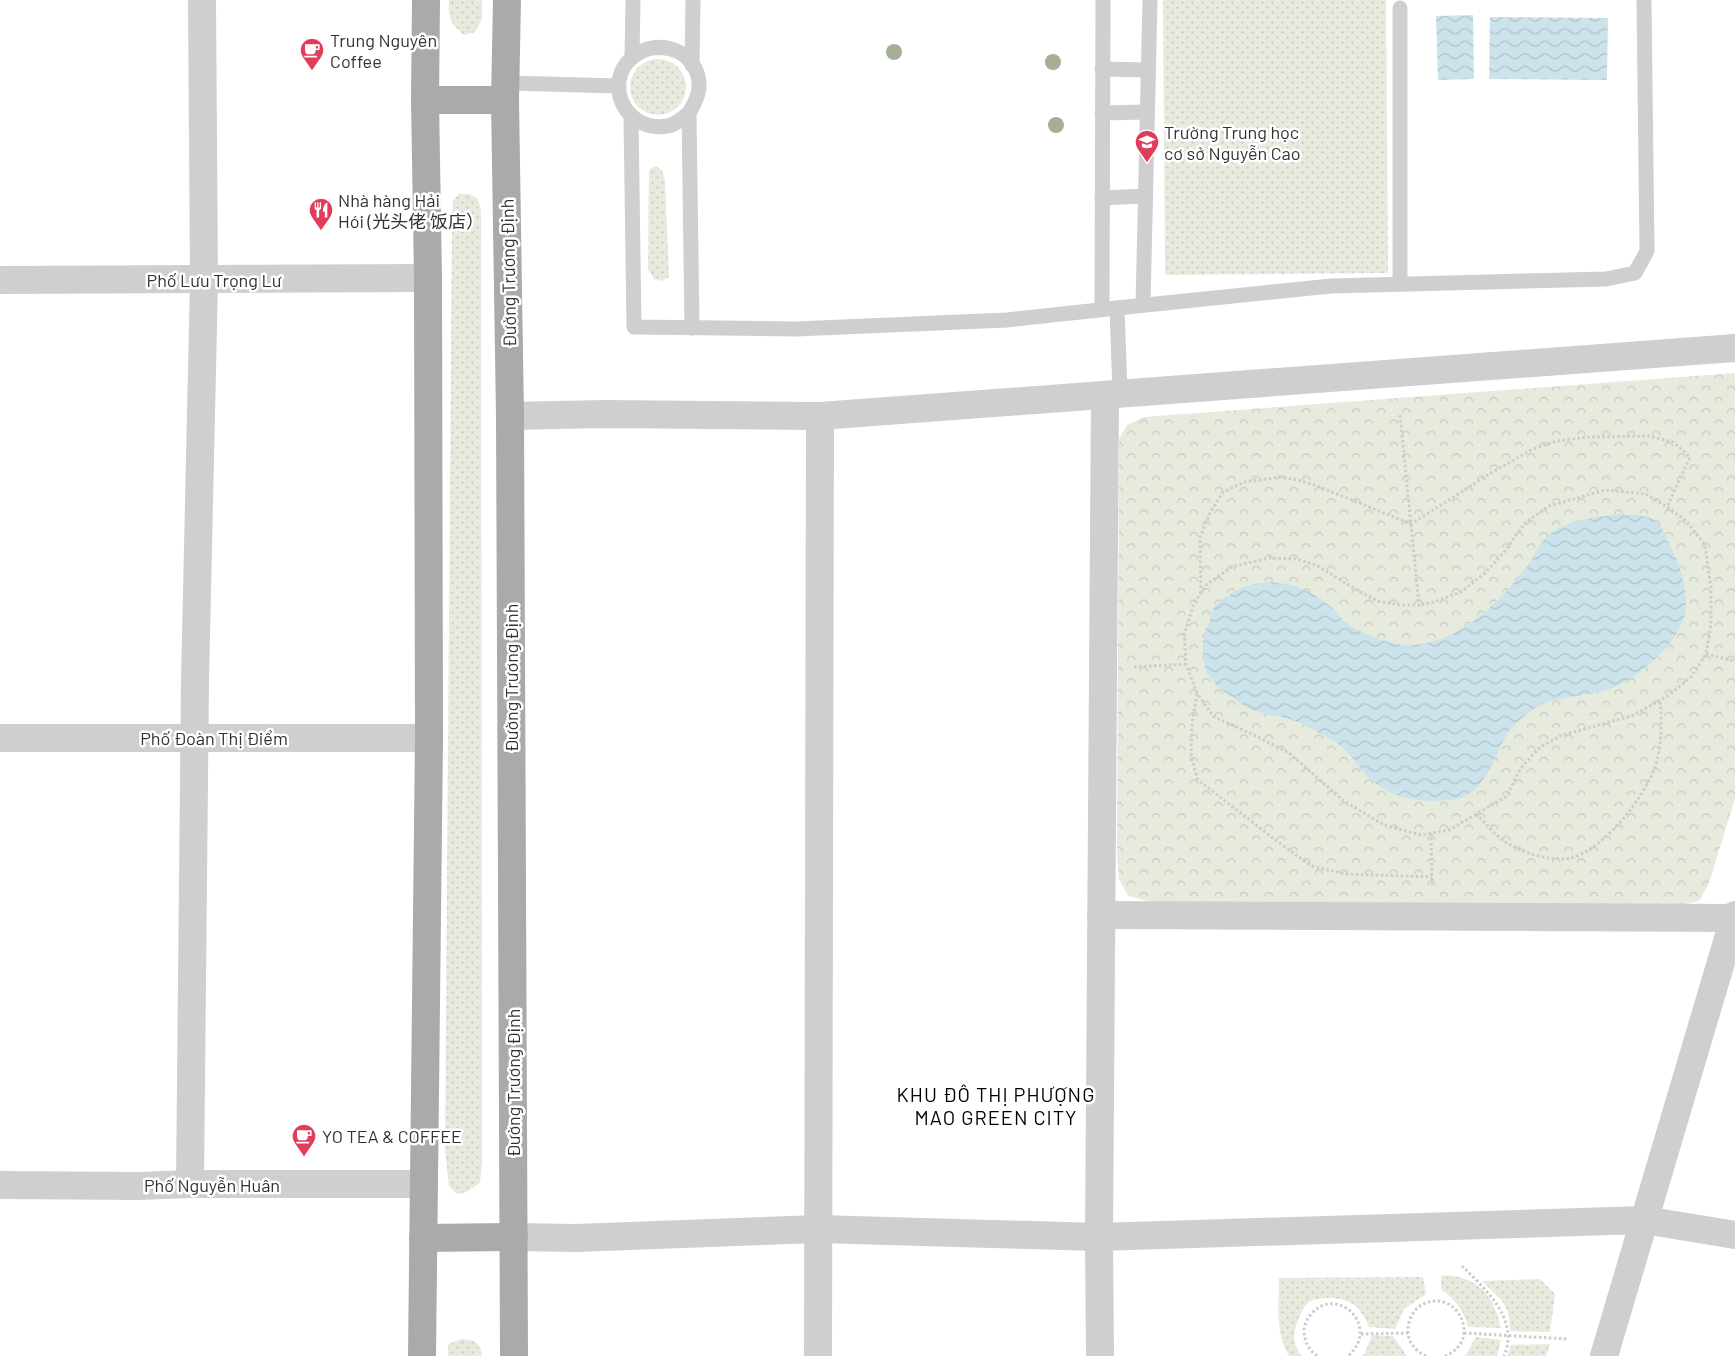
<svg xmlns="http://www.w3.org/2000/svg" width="1735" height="1356" font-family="Barlow,'Noto Sans SC',sans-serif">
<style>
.grass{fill:url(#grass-dots)}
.forest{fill:url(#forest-crowns)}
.water{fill:url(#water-waves)}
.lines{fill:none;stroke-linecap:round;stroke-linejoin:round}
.path{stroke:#ccc;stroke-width:3;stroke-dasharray:2.5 2.5;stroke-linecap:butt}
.service{stroke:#cfcfcf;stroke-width:15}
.minor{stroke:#cfcfcf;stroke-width:28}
.tertiary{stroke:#cfcfcf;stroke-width:28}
.primary{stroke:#aaa;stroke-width:28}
.tree{fill:#a5af96}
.labels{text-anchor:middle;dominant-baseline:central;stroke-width:5;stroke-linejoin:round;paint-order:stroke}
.poi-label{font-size:18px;fill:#323232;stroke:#fff;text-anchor:start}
.street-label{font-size:18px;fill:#323232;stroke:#fff}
.quarter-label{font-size:20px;letter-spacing:1px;fill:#000;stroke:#fff}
</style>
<defs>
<pattern id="grass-dots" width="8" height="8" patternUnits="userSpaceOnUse" patternTransform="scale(1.25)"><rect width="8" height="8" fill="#e7ebde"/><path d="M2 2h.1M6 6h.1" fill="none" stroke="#c7cabf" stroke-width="1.8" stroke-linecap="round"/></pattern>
<pattern id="forest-crowns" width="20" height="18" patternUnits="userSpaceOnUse" patternTransform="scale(1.25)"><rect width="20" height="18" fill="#e7ebde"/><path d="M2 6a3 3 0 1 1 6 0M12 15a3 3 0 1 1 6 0" fill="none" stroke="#c7cabf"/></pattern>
<pattern id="water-waves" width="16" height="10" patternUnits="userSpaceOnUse" patternTransform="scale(1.25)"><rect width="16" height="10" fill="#cce3eb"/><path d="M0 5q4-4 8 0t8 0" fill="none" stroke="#b0c3ca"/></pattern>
</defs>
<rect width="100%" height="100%" fill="#fff"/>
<g class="grass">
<path d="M449,0h33v19l-7,13 -11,3c-14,-12 -16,-17 -15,-35z"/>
<path d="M1163,0h223l2,273 -223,2z"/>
<circle cx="658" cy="87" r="28"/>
<path d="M655,166l7,4 3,10 4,97 -7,4 -8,-2 -6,-10 1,-99z"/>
<path d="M459,194h10l9,5 3,12 1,952 -2,20 -14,9 -9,2 -8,-8 -4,-36 7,-926 1,-23z"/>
<path d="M1441,1275c36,1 52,18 60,53l-33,-1c-4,-17 -13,-27 -27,-38z"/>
<path d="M1423,1277l3,17 -22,15 -9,20 -26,-2c-9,-21 -17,-28 -40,-29 -6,0 -14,1 -19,3 -8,5 -17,29 -16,38 1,7 4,12 8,17h-13c-14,-23 -10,-52 -10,-78z"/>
<path d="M1540,1279l15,15 -5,38 -40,-1c0,-29 -10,-31 -28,-50z"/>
<path d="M1372,1335l21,1 14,20h-46l4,-3z"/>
<path d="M1476,1337l25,3 -4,16h-32z"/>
<path d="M462,1339c13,1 18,3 20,17h-34v-12z"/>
<path d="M1550,1344l-4,12h-39l4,-11z"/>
</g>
<path class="forest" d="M1735,373v426l-26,84 -9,17 -19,6 -530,-4 -23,-6 -9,-17 -2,-25 2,-415 8,-14 17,-8z"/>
<g class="water">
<path d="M1473,15l1,64 -36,1 -2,-64z"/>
<path d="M1490,17l118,1 -1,62 -118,-1z"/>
<path d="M1619,514c41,2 39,4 55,40 7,15 12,33 12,50 1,34 -50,78 -80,86 -22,7 -48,5 -69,17 -12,8 -25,18 -32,31 -11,20 -18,47 -40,58 -8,5 -22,4 -31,5 -30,0 -55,-9 -74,-33 -4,-4 -7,-11 -12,-15 -11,-12 -29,-20 -44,-28 -15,-9 -32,-8 -49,-14 -12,-5 -23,-13 -33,-21 -6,-5 -13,-12 -16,-20 -4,-10 -4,-29 -1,-39 2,-4 4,-7 5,-11 2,-5 2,-9 4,-13 4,-5 10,-9 15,-12 33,-22 72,-14 101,11 7,5 11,14 18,18 15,11 49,23 67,21 50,-6 84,-43 113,-80 8,-11 12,-24 23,-32 16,-13 47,-16 68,-19z"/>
</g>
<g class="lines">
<g class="path">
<path d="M1400,415l19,190h-20l-21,-4 -18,-9 -42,-26 -21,-7 -28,-1 -37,9 -25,17 -13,19 -10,32 2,29 11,29 17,24 40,18 35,18 55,48 40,24 37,10 28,-5 58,-34 13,-27 19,-21 21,-12 74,-21 35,-20 22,-18 15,-23 5,-29v-37l-6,-43 -18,-23 -14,-11 -27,-17 -41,-4 -56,16 -24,17 -20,28 -20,22 -24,19 -27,10 -15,3"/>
<path d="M1201,593l-1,-56 10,-24 13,-21 21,-10 37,-5 16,3 18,5 96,39 80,-51 42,-24 24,-8 31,-4 62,-1 23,6 17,15 -23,50"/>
<path d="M1706,654l29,7"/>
<path d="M1134,667l52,-3"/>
<path d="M1197,694l-5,30 -1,32 7,24 84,65 30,21 33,8 87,3"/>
<path d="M1476,814c10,9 19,22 31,29 15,9 36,16 54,16 37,1 85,-63 95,-95 6,-21 6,-42 4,-64"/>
<path d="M1431,833l1,52"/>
<path d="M1462,1266c23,23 58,53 42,90"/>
<path d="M1464,1333l104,6"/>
<path d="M1361,1334l47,-1"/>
<path d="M1317,1356c-9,-7 -13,-15 -13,-27 1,-6 4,-12 9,-17 26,-26 68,15 35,44"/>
<path d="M1426,1356c-11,-5 -19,-15 -18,-27 0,-9 5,-18 12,-23 35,-22 65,34 25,50"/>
</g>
<g class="service">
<path d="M1400,8v276"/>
<path d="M632,57l1,-57"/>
<path d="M692,65l1,-65"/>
<path d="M1102,69l46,1"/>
<path d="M505,83l114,3"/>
<path d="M689,113c-6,5 -14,12 -22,13 -22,4 -41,-9 -47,-29 -3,-11 -1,-24 6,-33 24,-31 75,-16 73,24 -1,9 -5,17 -10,25l3,215"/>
<path d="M1102,113l45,-1"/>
<path d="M631,117l3,210 162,2 211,-9 110,-12 3,85"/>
<path d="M1102,198l43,-2"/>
<path d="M1143,305l7,-305"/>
<path d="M1117,308l214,-22 275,-7 29,-6 12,-22 -3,-251"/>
<path d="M1102,309l1,-309"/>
</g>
<g class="minor">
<path d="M0,280l428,-2"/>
<path d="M510,416l95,-2 215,2 915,-68"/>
<path d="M1101,915l634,3"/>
<path d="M190,1184l5,-504 9,-400 -2,-280"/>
<path d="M0,1185l139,1 51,-2h234"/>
<path d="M514,1237l62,1 243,-9 280,8 545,-17 91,15"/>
<path d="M818,1356l2,-940"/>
<path d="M1100,1356l-1,-119 6,-842"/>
<path d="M1604,1356l131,-441"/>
</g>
<path class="tertiary" d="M0,738h429"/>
<g class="primary">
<path d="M507,0l-2,100 5,316 4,940"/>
<path d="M425,100h80"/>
<path d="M423,1238l91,-1"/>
<path d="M422,1356l7,-618 -1,-460 -3,-178 1,-100"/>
</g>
</g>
<g class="tree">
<circle cx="894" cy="52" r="8"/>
<circle cx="1053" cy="62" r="8"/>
<circle cx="1056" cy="125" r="8"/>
</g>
<defs>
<symbol id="cafe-pin" viewBox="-11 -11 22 30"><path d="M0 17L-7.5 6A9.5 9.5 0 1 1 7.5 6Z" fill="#e23c5b" stroke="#fff"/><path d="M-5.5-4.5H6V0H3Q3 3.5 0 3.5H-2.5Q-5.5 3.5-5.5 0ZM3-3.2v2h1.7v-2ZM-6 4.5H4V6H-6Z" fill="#fff"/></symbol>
<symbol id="school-pin" viewBox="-11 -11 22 30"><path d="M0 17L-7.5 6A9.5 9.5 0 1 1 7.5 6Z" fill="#e23c5b" stroke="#fff"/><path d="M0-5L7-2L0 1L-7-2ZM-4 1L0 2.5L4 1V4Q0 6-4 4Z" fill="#fff"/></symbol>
<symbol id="restaurant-pin" viewBox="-11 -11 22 30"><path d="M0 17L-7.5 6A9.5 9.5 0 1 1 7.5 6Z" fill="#e23c5b" stroke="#fff"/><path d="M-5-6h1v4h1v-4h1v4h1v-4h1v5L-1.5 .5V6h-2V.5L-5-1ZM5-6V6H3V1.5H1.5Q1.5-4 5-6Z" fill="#fff"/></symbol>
</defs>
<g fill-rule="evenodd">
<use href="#cafe-pin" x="298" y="36" width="28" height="38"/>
<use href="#school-pin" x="1133" y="128" width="28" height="38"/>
<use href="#restaurant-pin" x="307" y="196" width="28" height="38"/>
<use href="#cafe-pin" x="290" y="1122" width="28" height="38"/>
</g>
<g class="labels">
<g class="poi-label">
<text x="330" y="40">Trung Nguyên<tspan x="330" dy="21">Coffee</tspan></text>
<text x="1164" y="132">Trường Trung học<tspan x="1164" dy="21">cơ sở Nguyễn Cao</tspan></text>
<text x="338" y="200">Nhà hàng Hải<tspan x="338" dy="21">Hói (光头佬 饭店）</tspan></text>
<text x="322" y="1136">YO TEA &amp; COFFEE</text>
</g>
<g class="street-label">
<text transform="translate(508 273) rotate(-91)">Đường Trương Định</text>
<text x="214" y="280">Phố Lưu Trọng Lư</text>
<text transform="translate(511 678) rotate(-90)">Đường Trương Định</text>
<text x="214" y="738">Phố Đoàn Thị Điểm</text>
<text transform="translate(513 1083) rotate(-90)">Đường Trương Định</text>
<text x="212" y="1185">Phố Nguyễn Huân</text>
</g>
<g class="quarter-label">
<text x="996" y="1094">KHU ĐÔ THỊ PHƯỢNG<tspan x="996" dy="23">MAO GREEN CITY</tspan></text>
</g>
</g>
</svg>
